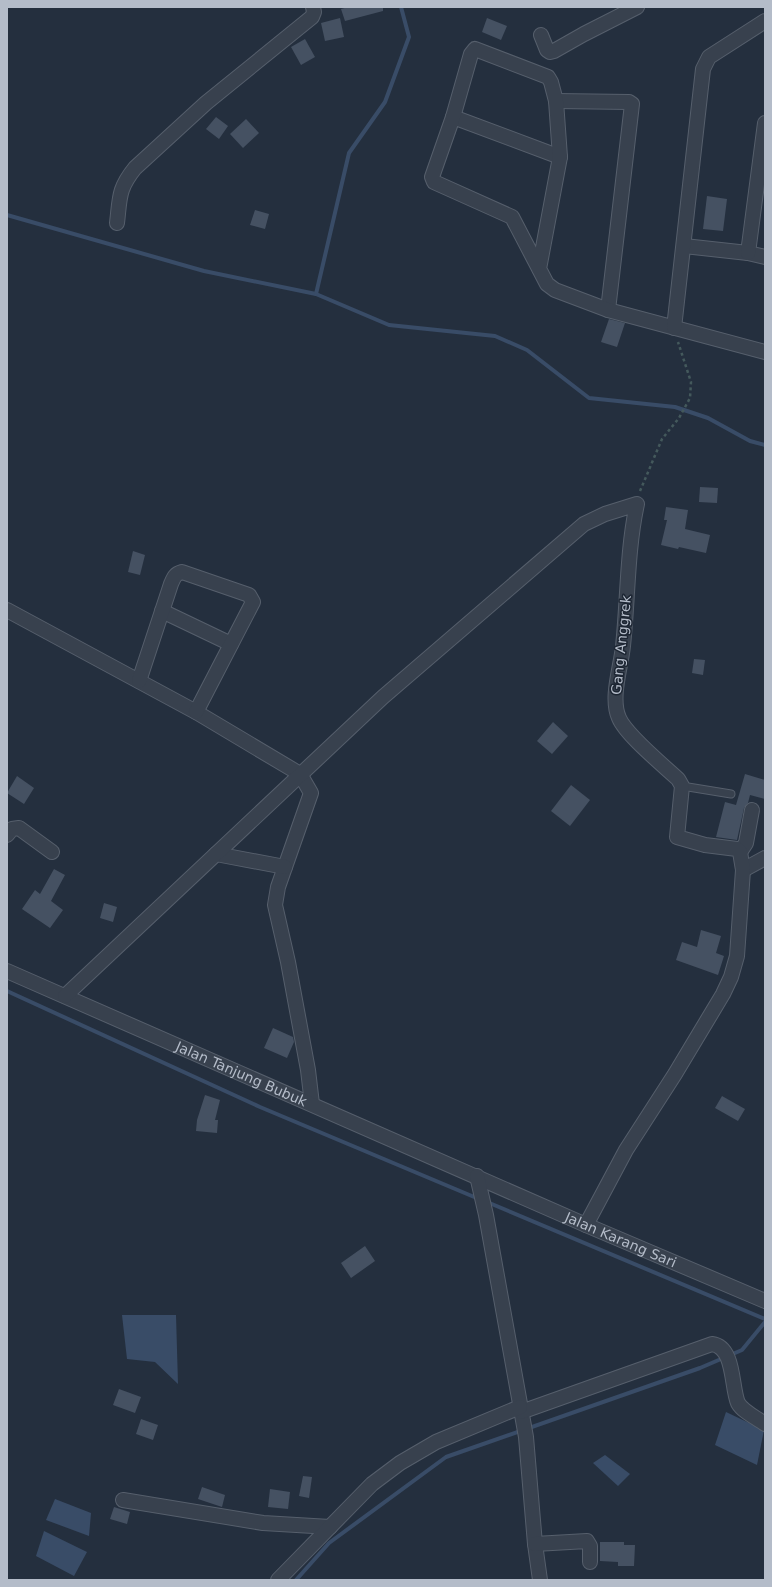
<svg xmlns="http://www.w3.org/2000/svg" width="772" height="1587" font-family="'DejaVu Sans',sans-serif">
<style>
.water{fill:#394c67}
.lines{fill:none;stroke-linecap:round;stroke-linejoin:round}
.stream{stroke:#394c67;stroke-width:4}
.building{fill:#455162}
.lane-casing{stroke:#565f6c;stroke-width:9}
.street-casing{stroke:#565f6c;stroke-width:16}
.path{stroke:#44595c;stroke-width:2.5;stroke-dasharray:3 3;stroke-linecap:butt}
.lane{stroke:#38414e;stroke-width:7}
.street{stroke:#38414e;stroke-width:14}
.labels{text-anchor:middle;dominant-baseline:central;stroke-width:3;stroke-linejoin:round;paint-order:stroke}
.street-label{font-size:14px;fill:#b4bcc9;stroke:#1d2633}
</style>
<rect width="100%" height="100%" fill="#242f3e"/>
<g class="water">
<path d="M122,1315h54l2,69 -23,-22 -28,-3z"/>
<path d="M726,1412l38,18 -7,35 -42,-20z"/>
<path d="M605,1455l25,19 -12,12 -25,-23z"/>
<path d="M55,1499l36,14 -2,23 -43,-16z"/>
<path d="M44,1531l43,21 -13,24 -38,-20z"/>
</g>
<g class="lines">
<g class="stream">
<path d="M7,215l197,56 112,23 73,31 106,11 32,14 62,48 86,9 33,11 42,23 15,4"/>
<path d="M316,294l33,-141 36,-51 24,-65 -8,-30"/>
<path d="M7,991l253,116 219,92"/>
<path d="M487,1202l278,117"/>
<path d="M296,1580l33,-37 117,-86 254,-89 42,-18 23,-28"/>
</g>
</g>
<g class="building">
<path d="M348,7h35v4l-38,10 -4,-12z"/>
<path d="M340,18l4,19 -19,4 -4,-18z"/>
<path d="M487,18l20,8 -6,14 -19,-8z"/>
<path d="M305,39l10,18 -14,8 -10,-18z"/>
<path d="M216,117l12,9 -9,13 -13,-10z"/>
<path d="M246,119l13,14 -16,15 -13,-14z"/>
<path d="M707,196l20,3 -4,32 -20,-2z"/>
<path d="M255,210l14,4 -4,15 -15,-4z"/>
<path d="M609,319l16,4 -8,24 -16,-5z"/>
<path d="M700,487l18,1 -1,15 -18,-1z"/>
<path d="M666,507l22,3 -3,19 25,6 -4,18 -27,-6 -1,2 -17,-4 6,-25h-3z"/>
<path d="M133,551l12,4 -5,20 -12,-3z"/>
<path d="M694,659l11,1 -2,15 -11,-2z"/>
<path d="M553,722l15,14 -16,18 -15,-13z"/>
<path d="M745,774l20,6v19l-15,-4 -2,8 -4,5 -7,32 -21,-3 9,-35 11,3z"/>
<path d="M17,776l17,12 -10,16 -17,-11z"/>
<path d="M571,785l19,15 -20,26 -19,-15z"/>
<path d="M54,869l11,6 -14,26 12,9 -13,18 -28,-19 13,-19 5,4z"/>
<path d="M104,903l13,4 -4,15 -13,-4z"/>
<path d="M701,930l20,6 -5,17 8,3 -6,19 -42,-15 6,-18 15,5z"/>
<path d="M273,1028l20,9 1,5 -7,16 -23,-10z"/>
<path d="M205,1095l15,5 -5,20h3l-1,13 -21,-2 1,-11z"/>
<path d="M722,1096l23,13 -7,12 -23,-13z"/>
<path d="M365,1246l10,15 -24,17 -10,-15z"/>
<path d="M119,1389l22,8 -6,16 -22,-8z"/>
<path d="M141,1419l17,6 -5,15 -17,-6z"/>
<path d="M303,1476l9,1 -3,21 -10,-2z"/>
<path d="M202,1487l23,8 -3,12 -24,-8z"/>
<path d="M270,1489l20,3 -2,17 -20,-2z"/>
<path d="M114,1507l16,5 -3,12 -17,-5z"/>
<path d="M600,1542h24v3h11l-1,21h-16v-4l-18,-1z"/>
</g>
<g class="lines">
<defs>
<path id="lane" d="M682,786l49,8"/>
<g id="street">
<path d="M541,35l6,15 3,2 4,-1 30,-17 53,-27"/>
<path d="M556,101l73,1 3,2 -24,206"/>
<path d="M453,117l107,40"/>
<path d="M117,223c3,-25 1,-34 18,-55l71,-65 106,-86 2,-5 -1,-5"/>
<path d="M684,246l64,7 17,4"/>
<path d="M748,253l17,-130"/>
<path d="M539,269l21,-112 -4,-56 -5,-19 -3,-5 -73,-28 -4,5 -18,63 -21,60 2,5 78,35 35,67 8,6 53,20 157,42"/>
<path d="M674,328l29,-259 6,-12 56,-36"/>
<path d="M7,610l189,102 104,62 11,19 -33,94 -3,18 13,57 20,108 4,34"/>
<path d="M162,611l69,33"/>
<path d="M139,681l32,-97c3,-7 4,-10 11,-12l67,23 4,7 -57,110"/>
<path d="M7,835l5,-6 7,-1 33,24"/>
<path d="M740,852l6,-9 6,-33"/>
<path d="M216,854l69,13"/>
<path d="M743,870l22,-12"/>
<path id="s1" d="M7,971l579,254 179,76"/>
<path d="M65,996l318,-299 201,-173 21,-10 32,-10c-10,46 -9,95 -14,142 -2,21 -13,52 -4,72 7,17 44,47 59,61l4,7 -5,51 28,8 32,4 3,3 3,18 -6,86 -6,21 -8,17 -48,80 -49,76 -40,75"/>
<path d="M477,1176l9,39 40,222 9,107 5,36"/>
<path d="M521,1412l191,-68c23,3 19,43 26,59 5,9 19,15 27,21"/>
<path d="M123,1500l140,23 67,4"/>
<path d="M535,1544l52,-3 3,5v16"/>
<path d="M278,1580l94,-96 28,-21 36,-21 84,-35"/>
</g>
</defs>
<use href="#lane" class="lane-casing"/>
<use href="#street" class="street-casing"/>
<path class="path" d="M640,491l22,-52 17,-21 11,-20 1,-16 -13,-40"/>
<use href="#lane" class="lane"/>
<use href="#street" class="street"/>
</g>
<g class="labels">
<g class="street-label">
<text transform="translate(621 645) rotate(-84)">Gang Anggrek</text>
<text stroke="none"><textPath href="#s1" startOffset="256">Jalan Tanjung Bubuk</textPath></text>
<text stroke="none"><textPath href="#s1" startOffset="670">Jalan Karang Sari</textPath></text>
</g>
</g>
<rect width="772" height="1587" fill="none" stroke="#b4bcc9" stroke-width="16"/>
</svg>
